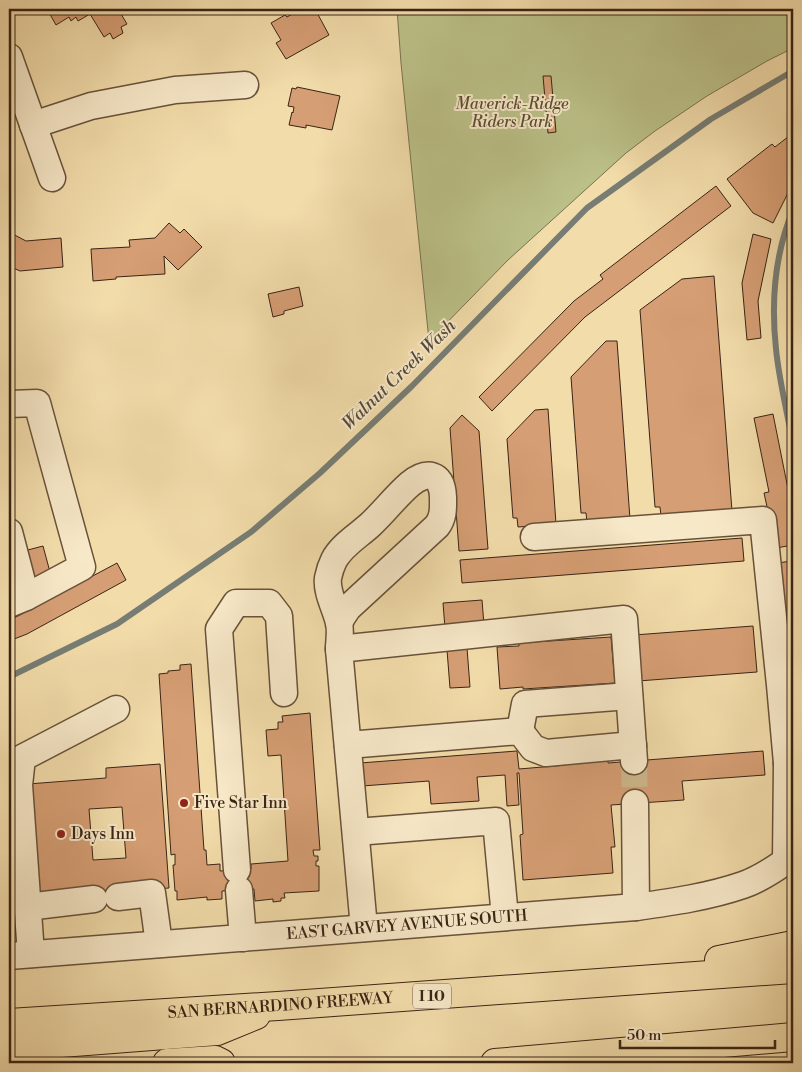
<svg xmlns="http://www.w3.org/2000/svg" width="802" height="1072" font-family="'Libre Bodoni',serif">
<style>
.green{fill:#bbc088;stroke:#7a724e}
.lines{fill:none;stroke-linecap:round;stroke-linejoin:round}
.stream{stroke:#777d74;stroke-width:6}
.building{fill:#d69e74;stroke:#3a2415;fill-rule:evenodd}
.minor-tunnel{stroke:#cdb78c;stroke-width:26;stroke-dasharray:26 13;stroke-linecap:butt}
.minor-casing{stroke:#68523a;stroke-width:29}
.highway-casing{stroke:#3a2415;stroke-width:30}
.minor{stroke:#f7e8c8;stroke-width:26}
.highway{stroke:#f2dcaa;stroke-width:28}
.poi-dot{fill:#8f2418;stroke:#f7e8c8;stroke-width:2}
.labels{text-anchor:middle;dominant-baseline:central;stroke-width:4;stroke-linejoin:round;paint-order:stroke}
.shield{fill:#f7e8c8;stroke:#735f4b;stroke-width:1}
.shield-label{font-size:15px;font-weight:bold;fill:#3a2415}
.park-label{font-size:16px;font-style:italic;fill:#5a4b32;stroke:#f7e8c8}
.poi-label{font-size:16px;fill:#3a2415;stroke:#f7e8c8;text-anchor:start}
.street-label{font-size:16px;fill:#3a2415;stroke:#f7e8c8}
.water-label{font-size:18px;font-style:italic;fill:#54493d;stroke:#f7e8c8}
</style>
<rect width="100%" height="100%" fill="#f2dcaa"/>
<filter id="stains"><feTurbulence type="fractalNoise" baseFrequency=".004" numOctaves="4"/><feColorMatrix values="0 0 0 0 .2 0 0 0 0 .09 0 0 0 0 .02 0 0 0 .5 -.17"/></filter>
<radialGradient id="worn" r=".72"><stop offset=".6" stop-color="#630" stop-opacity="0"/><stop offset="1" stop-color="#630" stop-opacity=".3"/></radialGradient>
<path class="green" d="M397,9h396v39l-26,13 -60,35 -52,35 -29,22 -118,107 -79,81 -28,-278z"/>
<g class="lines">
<g class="stream">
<path d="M793,210c-18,43 -22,92 -17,139 3,31 11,63 17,94"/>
<path d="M9,677l108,-53 134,-92 69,-59 92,-87 175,-178 124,-89 82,-48"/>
</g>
</g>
<g class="building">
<path d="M47,9h71l9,15 -6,3 2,6 -10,6 -3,-6 -6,4 -14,-23 -12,7 -2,-4 -5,4 -2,-4 -13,8z"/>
<path d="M301,9h14l14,26 -43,24 -10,-16 5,-3 -10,-17 14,-8 2,2z"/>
<path d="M543,76h8l5,56 -8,1z"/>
<path d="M297,87l43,9 -8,34 -26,-5v3l-17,-3 3,-13 1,1 1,-6 -6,-1 4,-18 4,1z"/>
<path d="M793,133v50l-20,40 -20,-10 -26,-34 45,-35 3,3z"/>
<path d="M716,186l15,20 -146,111 -93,94 -13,-14 95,-96 29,-22 -3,-4z"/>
<path d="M169,223l11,10 4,-4 18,18 -24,23 -14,-14 1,18 -49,3v2l-23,2 -2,-32 39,-2 -1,-7 26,-2z"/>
<path d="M9,232l17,9 35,-3 2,29 -43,4 -11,-5z"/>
<path d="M753,234l18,5 -13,62 3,37 -14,2 -5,-57z"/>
<path d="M714,276l18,235 -71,5 -1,-9h-5l-15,-197 42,-31z"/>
<path d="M299,287l4,19 -19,5v3l-11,3 -5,-23z"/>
<path d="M606,341h11l13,178 -43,3 -1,-9h-5l-10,-136z"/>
<path d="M548,409l8,115 -38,3 -1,-9h-4l-6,-79 28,-29z"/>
<path d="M773,414l20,100v31l-17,3 -12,-55 5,-1 -15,-74z"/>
<path d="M462,415l17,16 9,118 -29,2 -9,-123z"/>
<path d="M742,538l2,23 -282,22 -2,-23z"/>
<path d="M43,546l7,26 -18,6 -8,-27z"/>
<path d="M792,561l1,14v77l-4,1 -12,-90z"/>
<path d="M117,563l9,17 -99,54 -18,7v-21l9,-4z"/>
<path d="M482,600l2,25 -39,3 -2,-25z"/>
<path d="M753,626l4,46 -119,9 -4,-46z"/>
<path d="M611,637l4,46 -92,6v-2l-23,2 -3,-42 22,-1v-3z"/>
<path d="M467,648l3,39 -20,1 -3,-38z"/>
<path d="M191,664l13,186h2l1,15 13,-1v7l31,-2v-5l37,-3 -7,-106 -13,1 -2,-26 12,-1v-7h5l-1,-6 28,-3 10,137h-7l1,6h4v5h-2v5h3v25l-35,2 1,5h-4v3l-8,1v-3l-18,2 -1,-12 -32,2v8l-15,1v-3l-30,3v-9h-2l-2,-26h2v-11l-4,1 -12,-181 9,-1v-2l12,-1v-5z"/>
<path d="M517,751l2,18 47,-4v-3l42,-3v4l155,-12 2,24 -83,6 2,19 -73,5 4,42h-4l2,26 -90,7 -3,-45 3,-1 -4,-61h-2l2,32 -12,1 -2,-31 -28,2 2,24 -48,3 -2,-23 -67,5 -2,-23z"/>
<path d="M160,764l9,124 -52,4 1,5h-82l-8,-113 78,-6v-10zM122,807l4,51 -33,2 -4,-51z"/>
</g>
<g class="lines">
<path class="minor-tunnel" d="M634,761l1,42"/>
<defs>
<g id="minor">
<path d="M9,57l43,121"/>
<path d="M33,125l58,-19 84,-16 70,-5"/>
<path d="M9,404l28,-1 45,164 -56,30 -17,7"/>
<path d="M9,532l17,65"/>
<path d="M534,537l229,-17 17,165 7,78"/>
<path d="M339,624l3,-7 6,-9 89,-82c7,-9 6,-19 6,-29 -1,-24 -16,-27 -33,-13 -14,12 -26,28 -40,41 -12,11 -28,20 -36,35 -2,4 -5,13 -6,18 -2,14 8,31 11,45 2,8 0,18 0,26"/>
<path d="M520,731l5,-27 104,-8"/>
<path d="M348,745l172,-14 13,17 13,5 87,-8"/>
<path d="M635,803l1,104"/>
<path d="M356,832l140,-11 9,96"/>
<path d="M786,861l1,-98 6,13"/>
<path d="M237,870l-18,-241 17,-26h33l10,13 5,77"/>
<path d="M239,890l4,48"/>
<path d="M118,897l34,-4 7,51"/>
<path d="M27,907l67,-8"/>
<path d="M364,928l-25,-279 285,-30 10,142"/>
<path d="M31,954l-12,-169 3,-27 94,-49"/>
<path id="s1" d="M9,956l627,-49c36,-5 72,-10 107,-22 18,-6 35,-18 50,-29"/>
</g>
<g id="highway">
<path d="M719,960l74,-15"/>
<path id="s2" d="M9,1023l269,-17 515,-37"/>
<path d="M9,1047l208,-16 39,-16"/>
<path d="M167,1063l48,-3 6,3"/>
<path d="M495,1063l298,-26"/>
</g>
</defs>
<use href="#minor" class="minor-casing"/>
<use href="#highway" class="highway-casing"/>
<use href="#minor" class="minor"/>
<use href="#highway" class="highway"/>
</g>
<g class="poi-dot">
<circle cx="184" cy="803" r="5"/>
<circle cx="61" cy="834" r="5"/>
</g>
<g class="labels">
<rect class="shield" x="413" y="983.5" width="38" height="25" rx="4"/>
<g class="shield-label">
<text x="432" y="996">I 10</text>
</g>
<g class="park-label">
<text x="512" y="104">Maverick-Ridge<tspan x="512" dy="18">Riders Park</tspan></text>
</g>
<g class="poi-label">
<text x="194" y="803">Five Star Inn</text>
<text x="71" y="834">Days Inn</text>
</g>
<g class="street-label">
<text stroke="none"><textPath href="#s1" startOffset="399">EAST GARVEY AVENUE SOUTH</textPath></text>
<text stroke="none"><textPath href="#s2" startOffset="272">SAN BERNARDINO FREEWAY</textPath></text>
</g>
<g class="water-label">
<text transform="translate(399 375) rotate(-44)">Walnut Creek Wash</text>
</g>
</g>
<rect width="802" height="1072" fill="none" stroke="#f2dcaa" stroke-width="30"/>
<rect x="10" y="10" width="782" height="1052" fill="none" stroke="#3a2415" stroke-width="2.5"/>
<rect x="15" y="15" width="772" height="1042" fill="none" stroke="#3a2415"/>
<path d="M620 1040v8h155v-8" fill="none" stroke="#3a2415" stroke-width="2.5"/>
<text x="627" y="1040" font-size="15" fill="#3a2415" stroke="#f7e8c8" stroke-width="4" paint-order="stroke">50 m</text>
<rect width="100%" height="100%" filter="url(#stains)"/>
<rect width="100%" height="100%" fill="url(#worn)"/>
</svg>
